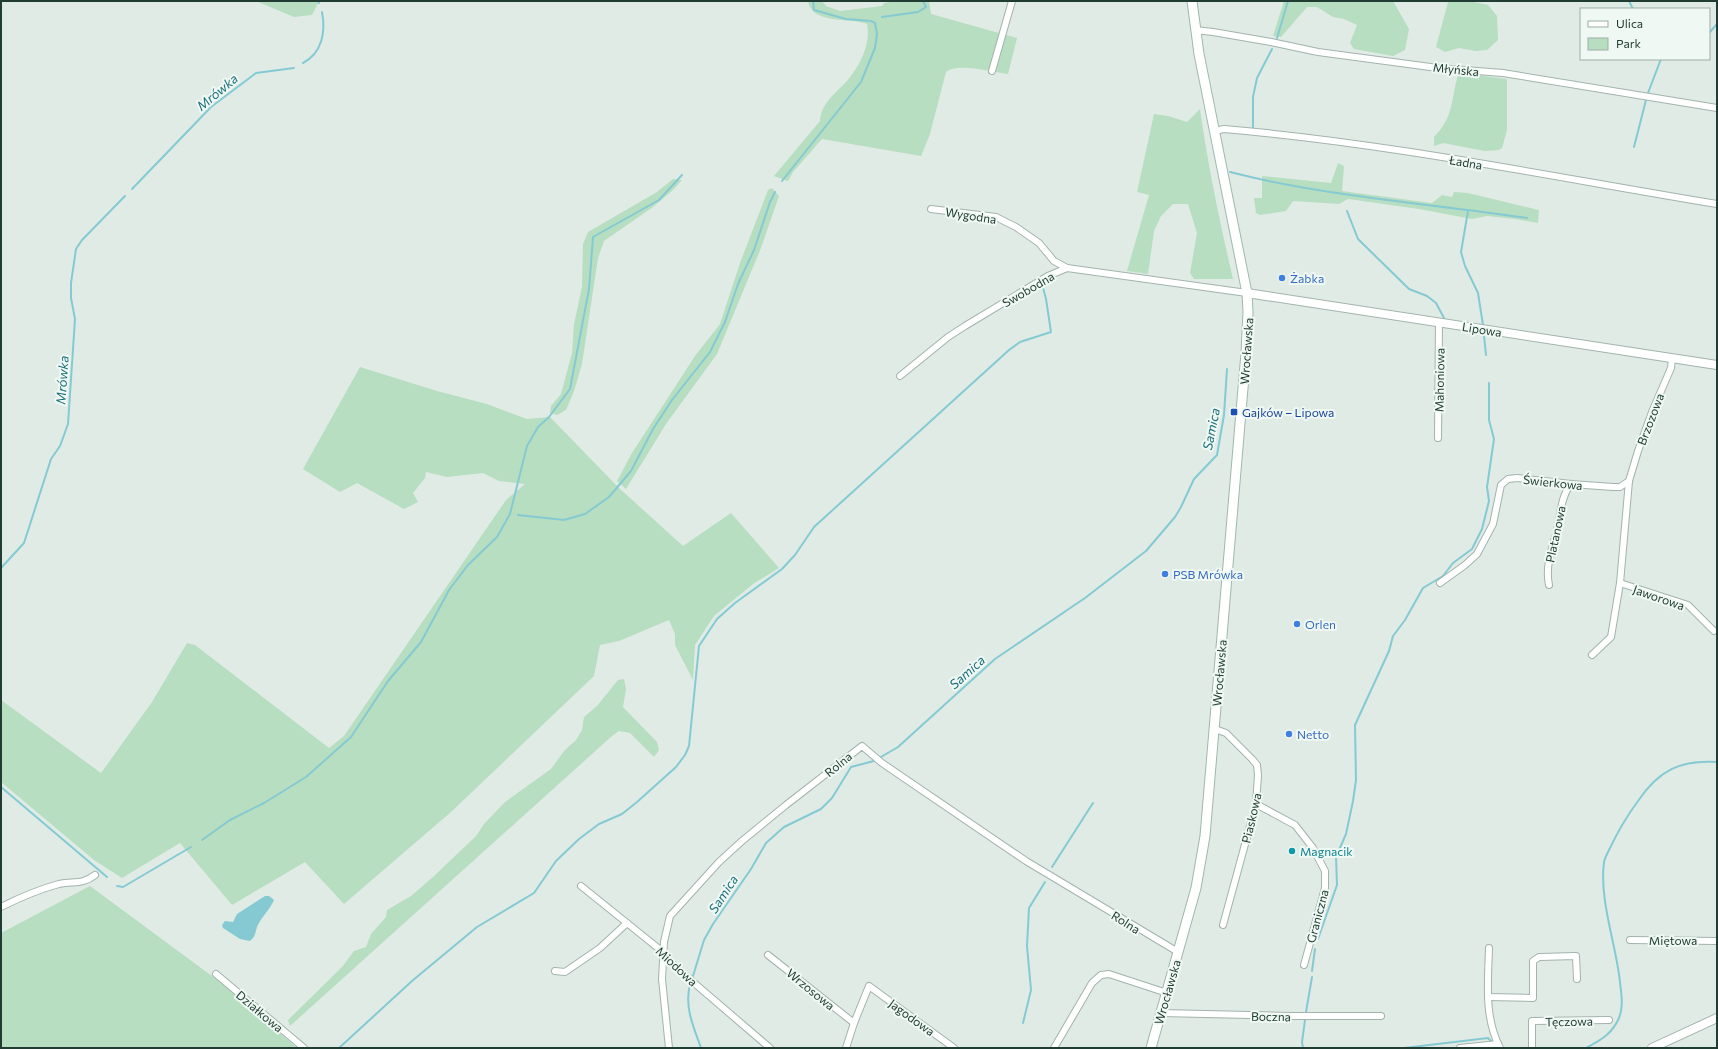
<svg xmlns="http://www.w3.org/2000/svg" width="1718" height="1049" font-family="Commissioner,sans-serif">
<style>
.green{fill:#b7dec0}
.water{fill:#85cad3}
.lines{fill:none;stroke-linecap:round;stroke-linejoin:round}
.stream{stroke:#85cad3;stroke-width:2}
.minor-casing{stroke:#a3b3ad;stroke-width:8}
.tertiary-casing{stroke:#a3b3ad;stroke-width:10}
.secondary-casing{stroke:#9eb8ad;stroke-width:11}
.minor{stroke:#fff;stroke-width:6}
.tertiary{stroke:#fff;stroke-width:8}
.secondary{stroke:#fff;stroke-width:9}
.shop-dot{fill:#3f7fe0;stroke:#f0f8f4;stroke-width:1.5}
.transit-dot{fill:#1a4fb4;stroke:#f0f8f4;stroke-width:1.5}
.culture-dot{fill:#0f9aa8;stroke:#f0f8f4;stroke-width:1.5}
.labels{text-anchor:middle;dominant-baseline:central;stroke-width:4;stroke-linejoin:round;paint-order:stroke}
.street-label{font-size:12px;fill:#203c33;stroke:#f0f8f4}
.shop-label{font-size:12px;fill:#366cbe;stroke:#f0f8f4;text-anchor:start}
.transit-label{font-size:12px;fill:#164399;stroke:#f0f8f4;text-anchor:start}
.culture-label{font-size:12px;fill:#0d838f;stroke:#f0f8f4;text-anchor:start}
.water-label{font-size:13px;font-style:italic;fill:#186e7a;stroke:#f0f8f4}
</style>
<rect width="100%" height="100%" fill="#e0ebe6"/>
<g class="green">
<path d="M256,1h63l-7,14 -18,2z"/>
<path d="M808,1h14l4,5 14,5 42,-5 2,-3 13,-2h32l2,13 86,24 -9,36c-14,-2 -52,-12 -62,-2l-16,62 -9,22 -99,-17 -29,33 -5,9 -14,-5 46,-55c1,-18 16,-28 27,-40 13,-15 24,-37 20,-57 -18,-7 -55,1 -59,-23z"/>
<path d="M1284,1h109l16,28 -4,21 -12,6 -39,-7 -4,-6 7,-18 -13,-6 -11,-2 -16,-10h-10l-26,30 -8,-1z"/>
<path d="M1451,1h18l19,4 9,11 1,24 -11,10 -11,1 -17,-3 -14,4 -9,-5 12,-45z"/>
<path d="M1461,73l46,6v51l-5,18 -3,2 -14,1 -42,-8 -9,3v-9c21,-22 16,-35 24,-62z"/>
<path d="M1200,109c8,57 20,114 33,170h-39l-4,-6 7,-40 -9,-29h-15l-12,12 -7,15 -6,43 -21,-3 22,-76 -12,-3 17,-78 14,2 19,6z"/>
<path d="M1338,163l6,3 -2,25 90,12 10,-8 10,2 2,-5 14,1 71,17 -1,13 -23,-4 -28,-3 -15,3 -53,-10 -71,-10 -9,5 -46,-3 -7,10 -26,4 -4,-2 -2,-15h8v-22l69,7z"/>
<path d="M673,179l9,1 -9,10 -20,17 -49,34 -6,17 -16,106 -8,27 -8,19 -9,5 -7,-2 1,-7 10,-12 11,-41 2,-29 8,-37 1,-43 5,-12 69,-40z"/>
<path d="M772,188l7,8 -18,52 -44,106 -51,70 -40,65 -9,-8 15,-28 63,-97 25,-32 20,-61 28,-73z"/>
<path d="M360,367l77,24 50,13 40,15 23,-2 69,71 64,58 48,-33 48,55 -26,16 -39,32 -19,29 -2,35 -18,-35v-11l-6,-14 -50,21 -19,4 -6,31 -143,136 -107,92 -39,-42 -73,43 -52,-62 -58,35 -28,-18 -93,-78v-82l100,73 51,-71 35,-59 8,2 134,103 15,-12 162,-236 19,-16 -26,-3 -16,-8 -36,4 -21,-5 -1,6 -12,15 5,9 -14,7 -47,-26 -17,9 -37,-23z"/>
<path d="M624,679l2,10 -3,18 34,35 2,8 -5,7 -24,-24 -11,-2 -7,5 -322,290 -2,-6 54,-53 12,-16 12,-4 5,-13 15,-17 1,-7 24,-14 22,-19 43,-41 8,-12 21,-22 46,-33 13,-18 12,-11 6,-10 2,-13 13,-11 21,-26z"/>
<path d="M90,886l130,96 77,66h-296v-115z"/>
</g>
<path class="water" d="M265,896h4l5,4c-4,10 -13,17 -17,27 -2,6 -1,9 -7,14l-10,-2 -17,-11 -1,-3 3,-4 8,1 4,-8z"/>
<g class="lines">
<g class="stream">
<path d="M318,1l1,2"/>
<path d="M1629,1l4,8"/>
<path d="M882,17l36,-5 8,-5 -3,-6"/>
<path d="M1709,33l8,-9"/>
<path d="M1277,38l11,-37"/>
<path d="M303,63c19,-10 23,-31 19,-51"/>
<path d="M1648,93l13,-34"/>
<path d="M1253,128v-31l4,-19 15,-29"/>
<path d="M1634,147l12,-47"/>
<path d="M1230,172c97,25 198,31 297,46"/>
<path d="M782,181l79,-99 14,-34 2,-14 -2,-11 -4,-2 -25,-2 -32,-9 -1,-9"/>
<path d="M132,189l79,-82 45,-34 38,-5"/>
<path d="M1347,211l11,28 51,50 18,7 9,7 8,15"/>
<path d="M1468,211l-7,41 4,14 13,27 5,32"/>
<path d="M1484,336l2,19"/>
<path d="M518,515l46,5 21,-6 24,-17 22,-26 22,-42 19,-29 38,-48 15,-30 13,-38 16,-34 16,-48 5,-10"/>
<path d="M1,568l23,-25 27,-84 9,-13 8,-22 7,-105 -4,-21v-15l5,-34 6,-9 43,-44"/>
<path d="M1,787l106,90"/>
<path d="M202,840l28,-20 34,-17 42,-26 45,-40 37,-56 33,-39 28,-52 19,-25 29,-28 13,-23 17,-68 11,-19 11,-10 21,-28 19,-100 4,-52 66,-37 23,-25"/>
<path d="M1052,867l41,-64"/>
<path d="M117,886l6,1 68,-40"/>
<path d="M1318,939l19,-54 -1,-28 10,-23 7,-33 3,-21 -1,-55 34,-74 4,-15 12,-16 18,-32 20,-12 10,-13 19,-14 10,-20 7,-28 -2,-14 7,-48 -5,-19v-37"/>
<path d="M1312,971l3,-22"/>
<path d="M693,976l11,-36 9,-16 38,-55 15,-26 18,-16 37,-18 11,-11 19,-31 23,-6 24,-14 97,-88 90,-61 61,-47 29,-34 6,-10 13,-28 23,-24 7,-40 3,-46"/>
<path d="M690,985c-6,22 4,43 11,63"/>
<path d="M1306,1012l6,-35"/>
<path d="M1023,1023l8,-33 -4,-44 2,-38 16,-26"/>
<path d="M339,1048l73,-67 65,-54 57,-34 22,-32 23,-22 20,-15 23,-10 15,-12 39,-35 9,-12 4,-9 10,-100 18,-27 18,-16 47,-34 13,-14 19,-28 195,-177 11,-8 31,-10 -5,-33 -4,-15"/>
<path d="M1303,1048l-1,-6 3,-22"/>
<path d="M1404,1048l84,-10 3,3"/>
<path d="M1493,1048h1"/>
<path d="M1586,1048c15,-8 26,-14 33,-30 5,-12 2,-25 1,-36 -4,-38 -21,-82 -16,-120 1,-5 4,-10 6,-14 8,-17 17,-32 28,-47 21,-31 42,-41 79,-39"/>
</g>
<defs>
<g id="minor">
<path d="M1195,30l18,2 58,10 47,10 120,16 65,5 214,35"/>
<path d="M992,71l20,-70"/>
<path d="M1214,131l10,-2c165,14 329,48 493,75"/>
<path d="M931,209l65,8 20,10 23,16 15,18 13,7"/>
<path d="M900,376l48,-39 17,-11 83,-50 19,-8 180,25"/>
<path d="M1438,438l1,-116"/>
<path d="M1440,583l25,-18 12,-11 16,-30 8,-39 7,-6 9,-1 54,6 42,3h7l9,-6"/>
<path d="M1620,583l68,22 26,26"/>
<path d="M1549,585c-4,-19 3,-36 8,-54 4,-17 3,-33 14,-47"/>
<path d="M1592,655l19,-18 9,-54 9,-102 9,-30 14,-39 19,-44 1,-10"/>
<path d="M1215,729l11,4 26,26 5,6 1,10 -2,29 -33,121"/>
<path d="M1256,804l39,21 18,23 12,23v17l-21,77"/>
<path d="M581,886l77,62 5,7 9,9 98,84"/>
<path d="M1,907c18,-9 39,-18 58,-23 15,-3 23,1 36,-9"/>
<path d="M1630,940l87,1"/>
<path d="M1489,948c-1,35 -5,69 11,100"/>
<path d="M768,955l86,68"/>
<path d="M555,971l10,1 35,-24 27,-25"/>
<path d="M216,974l88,74"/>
<path d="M1488,997l45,1v-37l6,-4 37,-1 1,23"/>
<path d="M1161,1013l130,3h90"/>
<path d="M669,1048l-7,-69 2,-37 6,-26 49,-54 23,-21 44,-36 76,-59 20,17 144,98 152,91"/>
<path d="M846,1048l8,-25 15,-37 85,62"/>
<path d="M1054,1048l38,-65 9,-8 8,-1 58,19"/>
<path d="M1460,1048l38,-4"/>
<path d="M1532,1048v-27l77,-1"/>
</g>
<g id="tertiary">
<path d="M1247,293l470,72"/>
<path d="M1652,1048l65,-30"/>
</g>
<path id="secondary" d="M1151,1048l45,-160 9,-52 41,-483 2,-41 -1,-19 -48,-239 -7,-53"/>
</defs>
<use href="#minor" class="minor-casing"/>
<use href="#tertiary" class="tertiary-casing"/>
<use href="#secondary" class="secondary-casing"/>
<use href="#minor" class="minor"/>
<use href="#tertiary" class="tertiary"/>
<use href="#secondary" class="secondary"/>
</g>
<g class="shop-dot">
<circle cx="1282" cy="278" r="4"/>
<circle cx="1165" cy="574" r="4"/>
<circle cx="1297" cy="624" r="4"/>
<circle cx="1289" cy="734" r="4"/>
</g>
<rect class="transit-dot" x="1230" y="408" width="8" height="8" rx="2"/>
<circle class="culture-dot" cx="1292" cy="851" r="4"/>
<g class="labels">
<g class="street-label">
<text transform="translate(1456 69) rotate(6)">Młyńska</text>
<text transform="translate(1466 162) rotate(10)">Ładna</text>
<text transform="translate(971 215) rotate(9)">Wygodna</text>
<text transform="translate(1028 289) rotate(-30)">Swobodna</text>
<text transform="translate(1482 329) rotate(9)">Lipowa</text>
<text transform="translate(1246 351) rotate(-86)">Wrocławska</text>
<text transform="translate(1439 380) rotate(-89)">Mahoniowa</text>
<text transform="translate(1650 419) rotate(-69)">Brzozowa</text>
<text transform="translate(1553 482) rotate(6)">Świerkowa</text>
<text transform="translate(1555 534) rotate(-78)">Platanowa</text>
<text transform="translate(1659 597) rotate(19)">Jaworowa</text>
<text transform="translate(1219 673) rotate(-85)">Wrocławska</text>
<text transform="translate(838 764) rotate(-39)">Rolna</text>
<text transform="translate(1251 818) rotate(-77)">Piaskowa</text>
<text transform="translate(1317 916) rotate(-75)">Graniczna</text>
<text transform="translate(1126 922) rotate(32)">Rolna</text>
<text x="1673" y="940">Miętowa</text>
<text transform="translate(677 966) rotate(43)">Miodowa</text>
<text transform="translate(811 989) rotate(39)">Wrzosowa</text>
<text transform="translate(1167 992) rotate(-74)">Wrocławska</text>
<text transform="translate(260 1011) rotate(40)">Działkowa</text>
<text transform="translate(1271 1016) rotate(1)">Boczna</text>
<text transform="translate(912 1017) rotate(36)">Jagodowa</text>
<text transform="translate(1569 1021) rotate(-1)">Tęczowa</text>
</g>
<g class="shop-label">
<text x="1290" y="278">Żabka</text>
<text x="1173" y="574">PSB Mrówka</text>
<text x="1305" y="624">Orlen</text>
<text x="1297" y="734">Netto</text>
</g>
<g class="transit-label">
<text x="1242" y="412">Gajków – Lipowa</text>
</g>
<g class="culture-label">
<text x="1300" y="851">Magnacik</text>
</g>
<g class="water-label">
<text transform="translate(217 92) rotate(-40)">Mrówka</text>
<text transform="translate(62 380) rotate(-86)">Mrówka</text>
<text transform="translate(1211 429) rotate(-79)">Samica</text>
<text transform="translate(967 672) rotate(-42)">Samica</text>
<text transform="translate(723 894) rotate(-57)">Samica</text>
</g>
</g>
<rect width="1718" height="1049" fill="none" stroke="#203c33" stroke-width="4"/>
<rect x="1580" y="8" width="130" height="52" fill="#f0f8f4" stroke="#9dada7"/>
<rect x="1588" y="21" width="20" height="6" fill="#ffffff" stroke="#9dada7"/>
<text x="1616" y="28" font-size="12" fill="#203c33">Ulica</text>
<rect x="1588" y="38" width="20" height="12" fill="#b7dec0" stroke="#9dada7"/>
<text x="1616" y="48" font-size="12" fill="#203c33">Park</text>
</svg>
